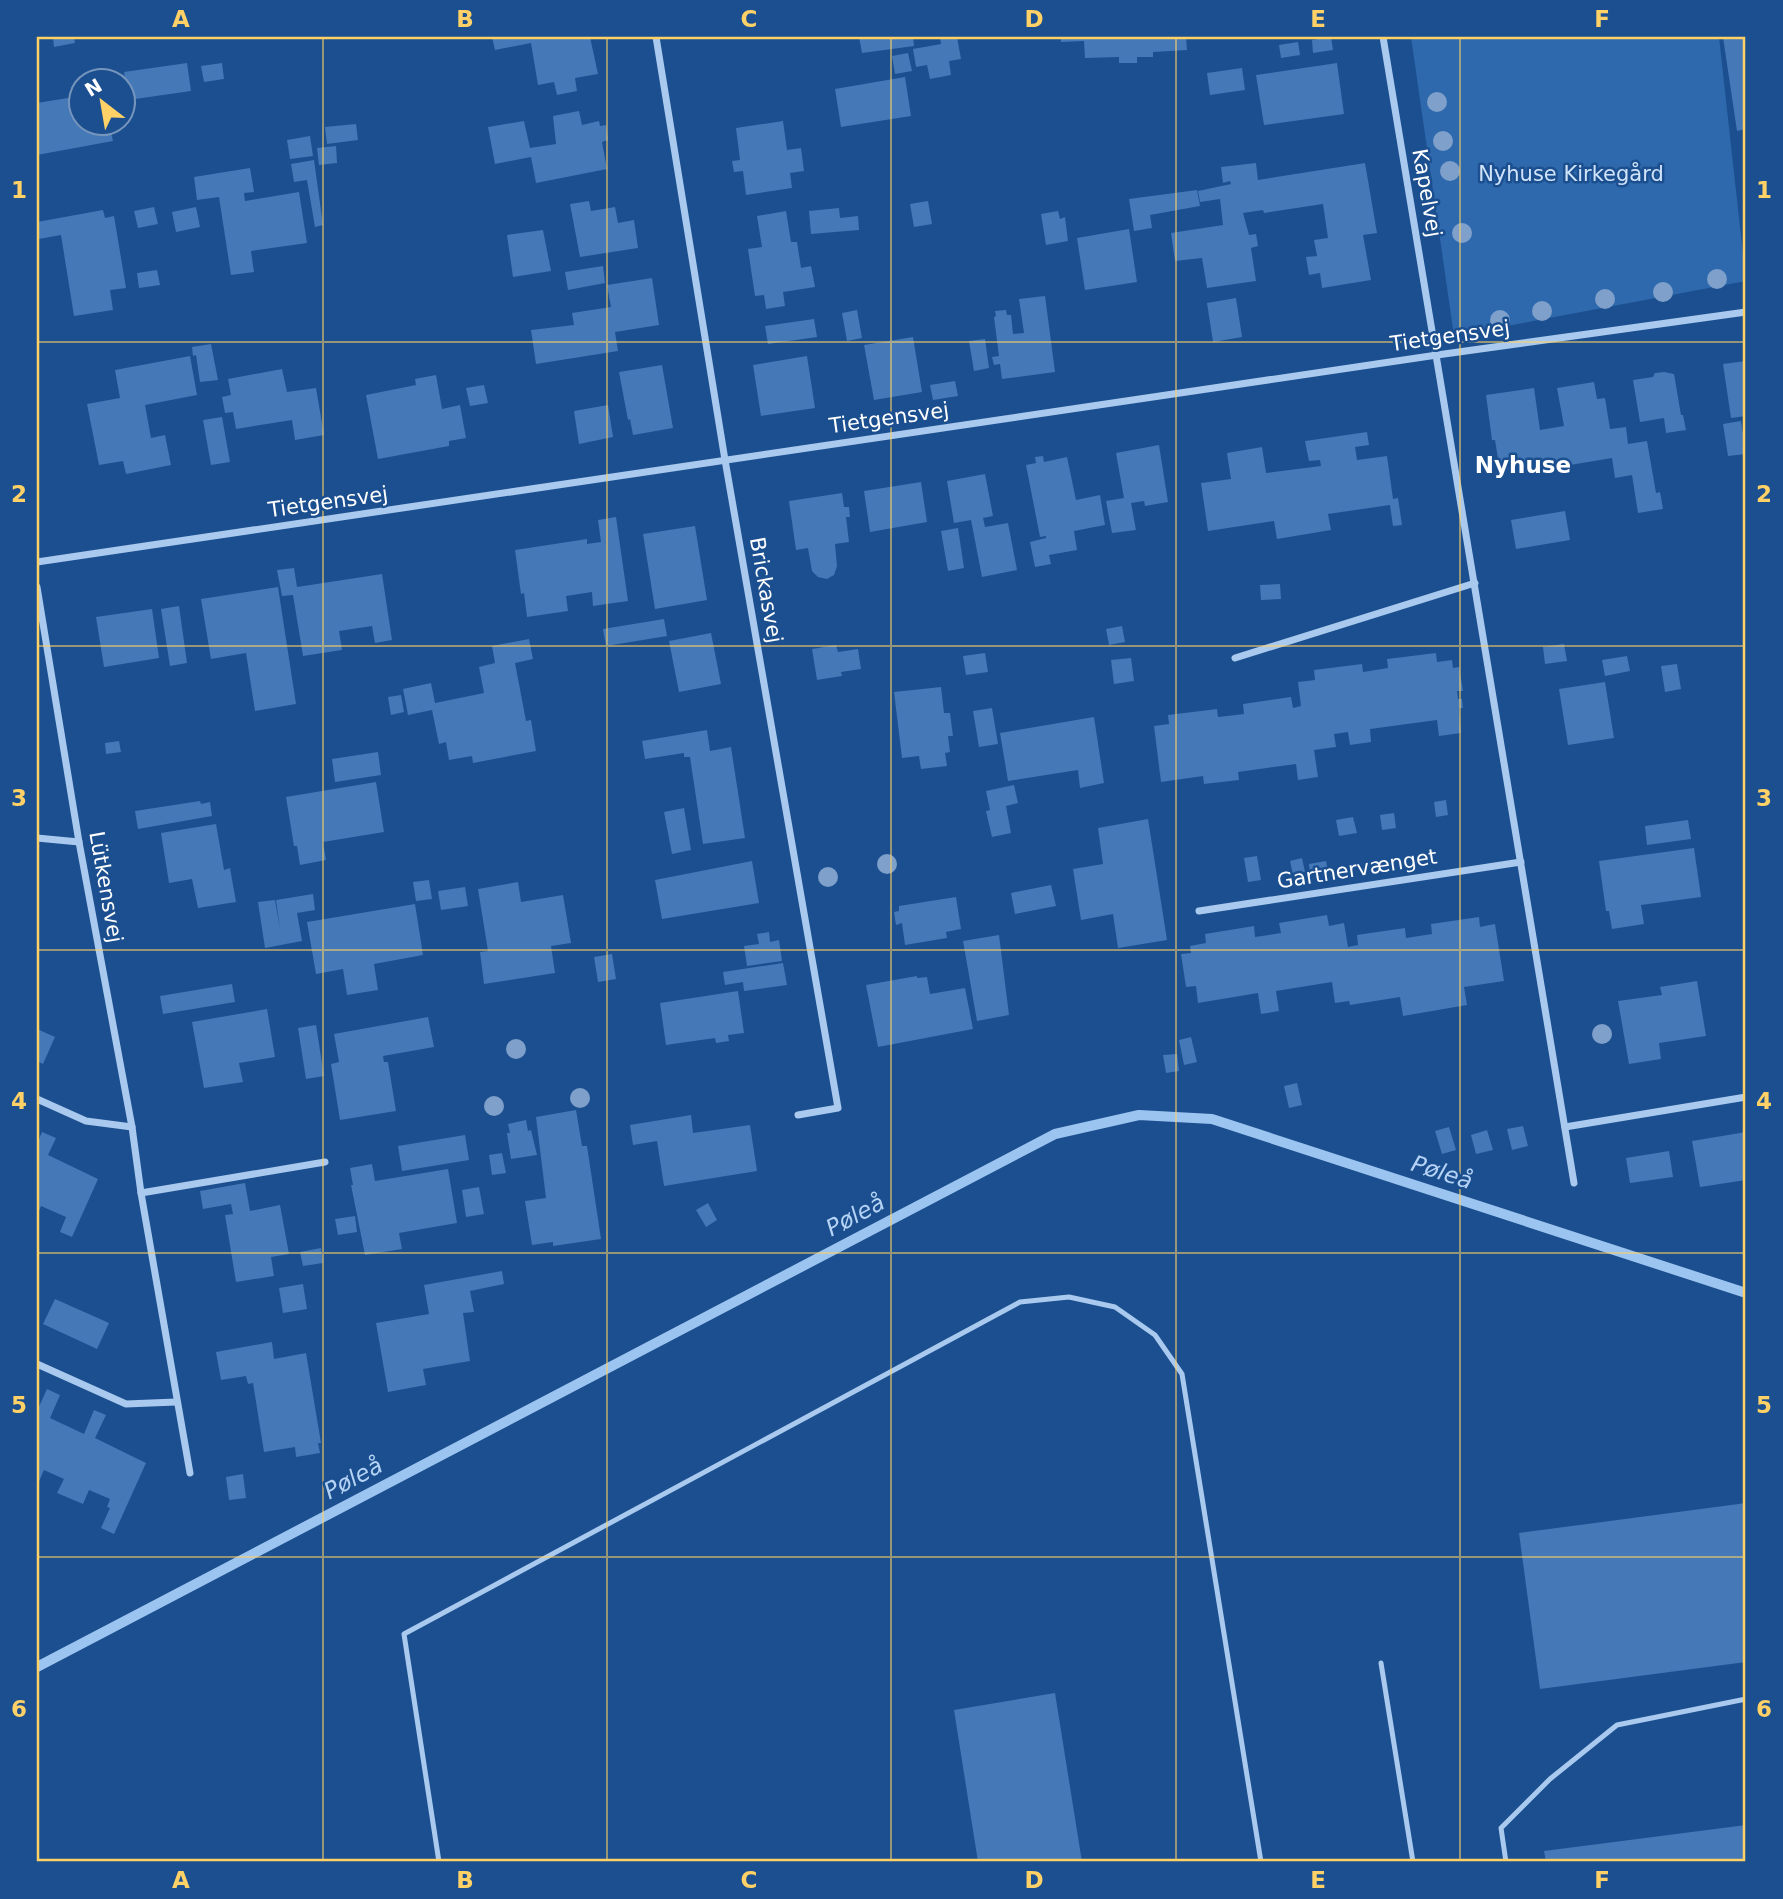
<svg xmlns="http://www.w3.org/2000/svg" width="1783" height="1899" font-family="'DejaVu Sans',sans-serif">
<style>
.green{fill:#2e69ad}
.lines{fill:none;stroke-linecap:round;stroke-linejoin:round}
.stream{stroke:#9cc4f0;stroke-width:10}
.building{fill:#4478b7}
.lane{stroke:#a9c9ee;stroke-width:5}
.street{stroke:#a9c9ee;stroke-width:7}
.tree{fill:#7ea0ca}
.grid{fill:none;stroke:#ffd166;stroke-width:2;stroke-opacity:0.55}
.labels{text-anchor:middle;dominant-baseline:central;stroke-width:5;stroke-linejoin:round;paint-order:stroke}
.park-label{font-size:21px;fill:#cfe3fa;stroke:#1b4f8f}
.street-label{font-size:21px;fill:#fff;stroke:#1b4f8f}
.neighbourhood-label{font-size:23px;font-weight:bold;fill:#fff;stroke:#1b4f8f}
.water-label{font-size:23px;font-style:italic;fill:#b5d3f5;stroke:#1b4f8f}
.neatline{fill:none;stroke:#ffd166;stroke-width:2.5}
.grid-label{font-size:23px;text-anchor:middle;font-weight:bold;fill:#ffd166}
</style>
<rect width="100%" height="100%" fill="#1b4f8f"/>
<path class="green" d="M1411,37h308l27,244 -292,55z"/>
<g class="lines">
<path class="stream" d="M37,1667l1018,-533 84,-19 73,4 534,174"/>
</g>
<g class="building">
<path d="M53,37h21l1,6 -21,4z"/>
<path d="M492,37h98l8,37 -23,4 2,13 -20,4 -3,-13 -16,3 -7,-42 -36,7z"/>
<path d="M859,37h54l1,9 -52,7z"/>
<path d="M940,37h17l4,22 -12,2 2,14 -21,4 -3,-14 -11,2 -3,-18 28,-5z"/>
<path d="M1061,37h125l1,13 -34,2v5h-16v6h-18v-6l-34,1 -1,-17 -23,1z"/>
<path d="M1331,37l2,13 -20,3 -1,-13z"/>
<path d="M1723,37h23v92l-9,2z"/>
<path d="M1298,42l2,13 -19,3 -2,-13z"/>
<path d="M908,53l4,18 -17,3 -3,-18z"/>
<path d="M187,63l4,28 -63,9 -4,-28z"/>
<path d="M222,63l2,16 -20,3 -3,-16z"/>
<path d="M1337,63l7,51 -80,11 -8,-50z"/>
<path d="M1242,68l3,22 -35,5 -3,-22z"/>
<path d="M905,77l6,39 -70,11 -6,-38z"/>
<path d="M80,96v26h29l4,19 -76,14v-52z"/>
<path d="M579,111l3,14 17,-4 1,5 6,-1 2,15 -6,2 5,27 -71,14 -5,-26 -36,7 -7,-37 36,-6 6,27 26,-4 -3,-28z"/>
<path d="M783,121l4,29 14,-2 3,23 -14,2 2,15 -46,7 -3,-24 -9,1 -2,-11 8,-1 -4,-32z"/>
<path d="M356,124l2,16 -31,4 -2,-17z"/>
<path d="M310,136l3,20 -23,3 -3,-19z"/>
<path d="M336,146l1,17 -18,2 -2,-17z"/>
<path d="M314,160l9,65 -8,2 -8,-47 -13,2 -3,-18z"/>
<path d="M1256,163l2,17 107,-17 12,70 -14,2 8,45 -49,8 -2,-15 -11,2 -3,-18 11,-1 -3,-16 14,-2 -5,-34 -59,9 -1,-3 -20,3 6,22 7,-1 2,12 -7,2 5,33 -49,7 -5,-30 -27,3 -4,-28 52,-8 -3,-26 -20,3 -2,-11 33,-7 -1,-3 -7,2 -2,-16z"/>
<path d="M250,168l4,24 -10,1 1,8 54,-9 8,51 -56,8 3,21 -23,3 -12,-78 -22,3 -3,-23z"/>
<path d="M1197,190l3,16 -50,9 2,13 -18,3 -5,-32z"/>
<path d="M589,201l2,10 24,-4 3,16 16,-3 4,28 -58,9 -10,-53z"/>
<path d="M928,201l4,23 -18,3 -4,-23z"/>
<path d="M154,207l4,17 -20,4 -4,-17z"/>
<path d="M196,207l4,20 -24,5 -4,-20z"/>
<path d="M839,208l1,10 18,-2 1,14 -48,4 -2,-23z"/>
<path d="M103,210l2,8 9,-2 12,72 -16,2 3,20 -39,6 -13,-81 -22,4 -2,-17z"/>
<path d="M786,211l5,31h6l4,26 10,-2 4,21 -32,5 2,14 -19,3 -2,-14 -9,1 -7,-47 14,-2 -5,-31z"/>
<path d="M1058,211l2,8 5,-2 3,24 -22,4 -5,-31z"/>
<path d="M1129,229l8,53 -52,8 -8,-52z"/>
<path d="M543,230l8,41 -38,6 -6,-42z"/>
<path d="M603,266l2,17 -37,7 -3,-18z"/>
<path d="M157,270l3,15 -21,3 -2,-15z"/>
<path d="M652,278l7,47 -44,7 3,19 -82,13 -5,-34 43,-5 -2,-12 39,-6 -4,-22z"/>
<path d="M1045,296l10,76 -53,7 -2,-15 -6,1 -2,-8 7,-1 -5,-39 2,-1 -1,-5 11,-1 1,5h4l2,19 11,-1 -5,-34z"/>
<path d="M1236,298l6,39 -29,5 -6,-39z"/>
<path d="M857,310l5,28 -15,3 -5,-28z"/>
<path d="M814,319l3,18 -49,7 -3,-18z"/>
<path d="M913,337l9,55 -48,8 -10,-55z"/>
<path d="M985,339l4,29 -15,3 -5,-30z"/>
<path d="M211,344l7,36 -18,2 -4,-27 -3,1 -1,-9z"/>
<path d="M190,356l7,39 -52,10 6,33 14,-3 6,30 -45,9 -3,-13 -24,4 -12,-61 33,-6 -5,-28z"/>
<path d="M807,356l8,52 -54,8 -8,-51z"/>
<path d="M1746,361v44h-2l2,11 -15,2 -8,-54z"/>
<path d="M662,365l11,63 -40,7 -3,-16 -2,1 -9,-48z"/>
<path d="M282,369l5,23 29,-4 8,47 -29,5 -3,-20 -56,9 -3,-17 -8,1 -3,-16 9,-2 -3,-16z"/>
<path d="M1664,372l10,2 7,41h2l3,15 -20,3 -2,-15 -24,4 -7,-42 20,-3 2,-4z"/>
<path d="M436,375l6,34 18,-4 6,33 -17,3v5l-71,13 -12,-64 50,-10 -1,-6z"/>
<path d="M955,381l3,15 -25,4 -3,-15z"/>
<path d="M1594,382l3,17 8,-1 5,31 16,-2 2,17 19,-3 9,52 4,-1 3,17 -25,4 -6,-38 -17,3 -3,-20 -42,7 -1,-5 -69,11 -5,-31h-3l-6,-45 48,-7 6,42 24,-4 -7,-38z"/>
<path d="M484,385l4,18 -18,3 -4,-18z"/>
<path d="M608,405l5,32 -34,7 -5,-33z"/>
<path d="M222,417l8,45 -19,3 -8,-45z"/>
<path d="M1741,421l5,33 -18,2 -5,-32z"/>
<path d="M1367,432l2,13 -14,2 2,13 30,-4 6,43 5,-1 4,27 -9,1 -3,-21 -62,9 3,16 -54,9 -3,-18 -66,10 -7,-48 30,-4 -4,-26 35,-6 4,26 55,-7 -1,-6 -11,1 -4,-20z"/>
<path d="M1159,445l9,57 -23,4 -1,-5 -13,2 5,27 -24,3 -6,-32 18,-3 -8,-45z"/>
<path d="M1043,456l1,6 23,-5 9,43 24,-5 5,30 -31,6 3,19 -28,5 2,9 -16,3 -5,-25 16,-4v-2l-6,1 -14,-72 10,-2 -1,-6z"/>
<path d="M985,474l8,42 -10,2 2,9 23,-4 9,47 -35,7 -11,-57 -17,3 -7,-42z"/>
<path d="M921,482l6,40 -57,10 -6,-41z"/>
<path d="M842,493l2,14h5l1,10h-4l3,25 -14,2 2,22 -3,9 -7,4 -9,-2 -6,-6 -4,-23 -12,2 -7,-49z"/>
<path d="M1565,511l5,29 -54,9 -5,-29z"/>
<path d="M616,517l12,84 -35,5 -1,-14 -26,4 2,15 -41,6 -3,-24 -3,1 -6,-44 72,-11v5l14,-2 -3,-22z"/>
<path d="M695,526l12,74 -52,9 -12,-75z"/>
<path d="M958,528l6,40 -16,3 -7,-40z"/>
<path d="M294,568l3,19 85,-13 10,66 -17,3 -3,-17 -33,5 3,19 -39,6 -10,-61 -11,1 -5,-26z"/>
<path d="M1280,584l1,15 -20,1 -1,-15z"/>
<path d="M278,587l18,117 -41,7 -9,-58 -35,6 -10,-60z"/>
<path d="M179,606l8,57 -17,3 -9,-57z"/>
<path d="M152,609l7,49 -55,9 -8,-50z"/>
<path d="M664,619l3,17 -61,10 -3,-17z"/>
<path d="M1122,626l3,16 -16,3 -3,-16z"/>
<path d="M711,633l10,51 -42,8 -10,-51z"/>
<path d="M529,639l4,20 -18,4 11,58 5,-1 5,31 -63,12 -1,-7 -23,4 -3,-18 -7,2 -7,-34 -24,5 -5,-26 28,-6 4,20 49,-10 -5,-26 16,-4 -3,-17z"/>
<path d="M1564,644l3,17 -22,3 -2,-17z"/>
<path d="M836,645l2,7 20,-3 3,20 -20,3 1,4 -25,4 -5,-31z"/>
<path d="M985,653l3,19 -22,3 -3,-19z"/>
<path d="M1436,653l1,9 15,-2 1,8 6,-1 4,24h-6l1,8h4l1,9h-4l2,25 -22,3 -2,-16 -67,9 1,13 -21,3 -2,-13 -14,2 2,13 -22,3 4,27 -20,3 -2,-16 -58,8 1,8 -35,4 -1,-8 -42,6 -7,-56 15,-2 -1,-9 49,-6 1,8 26,-3 -1,-10 48,-7 2,11 8,-2 -3,-24 17,-2 -1,-10 48,-6 1,8 25,-4 -1,-9z"/>
<path d="M1627,656l3,15 -25,5 -3,-16z"/>
<path d="M1131,658l3,23 -20,3 -3,-24z"/>
<path d="M1677,664l4,25 -16,3 -4,-26z"/>
<path d="M1605,682l9,56 -46,7 -9,-56z"/>
<path d="M941,687l3,26h6l3,23h-5l2,16 -5,1 2,13 -26,3 -2,-13 -17,2 -8,-66z"/>
<path d="M401,695l3,17 -13,3 -3,-18z"/>
<path d="M992,708l6,36 -19,3 -6,-36z"/>
<path d="M1094,717l10,66 -24,5 -2,-18 -70,11 -8,-48z"/>
<path d="M707,730l3,21 21,-4 14,91 -42,6 -13,-87h-6v-4l-39,6 -3,-18z"/>
<path d="M119,741l2,11 -15,2 -1,-11z"/>
<path d="M378,752l3,23 -46,7 -3,-23z"/>
<path d="M376,782l8,50 -61,10 3,18 -26,5 -3,-19h-3l-8,-49z"/>
<path d="M1014,785l4,18 -12,3 5,27 -19,4 -6,-26 4,-1 -4,-19z"/>
<path d="M1446,800l2,15 -12,2 -2,-15z"/>
<path d="M200,801l1,3 9,-2 2,14 -74,13 -3,-18z"/>
<path d="M684,808l7,42 -19,4 -8,-42z"/>
<path d="M1394,813l2,15 -14,2 -2,-15z"/>
<path d="M1353,817l4,16 -18,3 -3,-16z"/>
<path d="M1148,819l19,121 -49,8 -5,-34 -32,6 -8,-51 30,-5 -5,-36z"/>
<path d="M1688,820l3,19 -44,6 -2,-19z"/>
<path d="M216,824l8,46 6,-2 6,34 -38,6 -6,-29 -23,4 -8,-50z"/>
<path d="M1694,848l7,49 -60,8 3,19 -32,5 -3,-18h-3l-7,-50z"/>
<path d="M1257,856l4,24 -13,2 -4,-24z"/>
<path d="M1302,858l3,14 -12,3 -3,-14z"/>
<path d="M752,861l7,42 -97,16 -7,-39z"/>
<path d="M1326,861l2,11 -18,3 -1,-11z"/>
<path d="M429,880l3,19 -16,2 -3,-19z"/>
<path d="M518,882l3,20 42,-7 8,48 -20,3 4,27 -71,11 -4,-32 8,-1 -10,-62z"/>
<path d="M1051,885l5,21 -41,8 -4,-21z"/>
<path d="M465,887l3,19 -27,4 -3,-19z"/>
<path d="M313,894l2,16 -18,3 5,28 -37,7 -7,-46 17,-2 5,29 -4,-29z"/>
<path d="M956,897l5,32 -15,3 1,6 -42,7 -3,-22 -6,2 -2,-13 5,-1v-5z"/>
<path d="M415,904l8,51 -49,9 4,26 -31,5 -4,-26 -27,5 -9,-52z"/>
<path d="M1327,915l2,11 15,-3 4,24 10,-2 -1,-10 48,-7 1,10 26,-4 -1,-10 48,-7 1,10 15,-3 9,57 -40,6 3,18 -64,11 -3,-19 -50,8 -1,-4 -14,2 -3,-21 -56,9 3,20 -18,3 -3,-21 -60,10 -2,-17 -10,1 -5,-33 10,-1 -1,-7 16,-3 -1,-9 49,-8 1,11 26,-4 -2,-10z"/>
<path d="M769,932l1,10 9,-2 3,21 -35,5 -3,-20 15,-2 -2,-10z"/>
<path d="M999,935l10,80 -32,6 -14,-80z"/>
<path d="M612,954l4,25 -18,3 -4,-25z"/>
<path d="M783,963l4,22 -43,6 -1,-9 -18,3 -2,-13z"/>
<path d="M917,976v2l10,-1 3,17 35,-6 8,41 -95,18 -12,-62z"/>
<path d="M1697,981l9,55 -47,7 2,16 -32,5 -11,-63 44,-6 -2,-8z"/>
<path d="M232,984l3,18 -72,12 -3,-18z"/>
<path d="M738,991l6,42 -16,2 1,6 -13,2 -1,-5 -49,7 -6,-42z"/>
<path d="M267,1009l8,48 -36,6 4,19 -39,6 -12,-66z"/>
<path d="M428,1017l6,30 -51,9 1,6h4l8,49 -56,9 -9,-56 8,-2 -5,-28z"/>
<path d="M316,1025l8,51 -18,3 -8,-51z"/>
<path d="M37,1029l18,8 -12,27 -6,-3z"/>
<path d="M1191,1037l6,25 -13,3 -5,-25z"/>
<path d="M1177,1054l2,17 -13,2 -3,-18z"/>
<path d="M1297,1083l5,22 -13,3 -5,-22z"/>
<path d="M576,1110l6,36h5l14,93 -48,7v-4l-21,3 -7,-44 21,-3 -10,-81z"/>
<path d="M691,1115l2,18 57,-8 7,46 -93,15 -7,-45 -24,4 -3,-20z"/>
<path d="M526,1120l2,11 3,-1 6,25 -26,4 -4,-26h3l-2,-9z"/>
<path d="M1523,1126l5,20 -16,4 -5,-21z"/>
<path d="M1449,1127l7,23 -14,4 -7,-23z"/>
<path d="M1487,1130l6,20 -17,4 -5,-19z"/>
<path d="M42,1132l14,6 -8,17 50,24 -26,58 -12,-5 6,-15 -25,-11 -4,10v-72z"/>
<path d="M1746,1132v48l-46,7 -8,-46z"/>
<path d="M465,1135l4,25 -67,11 -4,-25z"/>
<path d="M1669,1151l4,26 -43,6 -4,-25z"/>
<path d="M502,1153l4,20 -14,2 -3,-20z"/>
<path d="M372,1164l3,17 73,-12 9,54 -58,10 3,16 -37,6 -14,-70h2l-3,-17z"/>
<path d="M245,1183l5,28 30,-6 9,49 -18,3 3,19 -38,6 -11,-67 8,-1 -2,-10 -28,5 -3,-18z"/>
<path d="M479,1187l5,27 -18,3 -4,-27z"/>
<path d="M708,1203l9,17 -11,7 -10,-17z"/>
<path d="M355,1216l2,16 -19,3 -3,-16z"/>
<path d="M321,1248l2,15 -20,3 -3,-14z"/>
<path d="M502,1271l2,13 -34,7 4,21 -11,1 7,48 -47,8 3,16 -38,7 -12,-69 53,-9 -5,-29z"/>
<path d="M303,1284l4,25 -24,4 -4,-25z"/>
<path d="M55,1299l54,24 -12,26 -54,-25z"/>
<path d="M272,1342l2,17 32,-6 15,90h-3l2,10 -24,4 -1,-10 -31,5 -11,-69 -5,1 -2,-8 -25,4 -5,-28z"/>
<path d="M47,1389l13,6 -10,23 34,16 10,-24 12,5 -11,23 51,25 -32,71 -13,-6 9,-20 -3,-1 3,-8 -21,-9 -6,14 -26,-11 7,-14 -20,-9 -7,16v-75z"/>
<path d="M243,1474l3,24 -17,2 -3,-23z"/>
<path d="M1746,1503v159l-206,27 -21,-156z"/>
<path d="M1055,1693l27,169h-104l-24,-152z"/>
<path d="M1746,1825v37h-200l-2,-11z"/>
</g>
<g class="lines">
<g class="lane">
<path d="M1381,1663l32,199"/>
<path d="M439,1862l-35,-228 616,-332 49,-5 46,10 40,28 27,39 79,488"/>
<path d="M1506,1862l-5,-34 49,-49 67,-54 129,-26"/>
</g>
<g class="street">
<path d="M656,37l69,423 113,648 -40,7"/>
<path d="M1383,37l191,1146"/>
<path d="M37,562l1400,-207 309,-43"/>
<path d="M37,587l42,255 53,285 9,66 49,280"/>
<path d="M1235,658l240,-75"/>
<path d="M37,838l42,4"/>
<path d="M1199,911l322,-49"/>
<path d="M37,1099l49,22 46,6"/>
<path d="M1565,1127l181,-30"/>
<path d="M141,1193l184,-31"/>
<path d="M37,1364l89,40 50,-2"/>
</g>
</g>
<g class="tree">
<circle cx="1437" cy="102" r="10"/>
<circle cx="1443" cy="141" r="10"/>
<circle cx="1450" cy="171" r="10"/>
<circle cx="1462" cy="233" r="10"/>
<circle cx="1717" cy="279" r="10"/>
<circle cx="1663" cy="292" r="10"/>
<circle cx="1605" cy="299" r="10"/>
<circle cx="1542" cy="311" r="10"/>
<circle cx="1500" cy="320" r="10"/>
<circle cx="887" cy="864" r="10"/>
<circle cx="828" cy="877" r="10"/>
<circle cx="1602" cy="1034" r="10"/>
<circle cx="516" cy="1049" r="10"/>
<circle cx="580" cy="1098" r="10"/>
<circle cx="494" cy="1106" r="10"/>
</g>
<path class="grid" d="M323,37v1825M607,37v1825M891,37v1825M1176,37v1825M1460,37v1825M37,342h1709M37,646h1709M37,950h1709M37,1253h1709M37,1557h1709"/>
<g class="labels">
<g class="park-label">
<text x="1571" y="174">Nyhuse Kirkegård</text>
</g>
<g class="street-label">
<text transform="translate(1427 193) rotate(80)">Kapelvej</text>
<text transform="translate(1450 336) rotate(-8)">Tietgensvej</text>
<text transform="translate(889 418) rotate(-8)">Tietgensvej</text>
<text transform="translate(328 502) rotate(-8)">Tietgensvej</text>
<text transform="translate(766 590) rotate(80)">Brickasvej</text>
<text transform="translate(1357 869) rotate(-9)">Gartnervænget</text>
<text transform="translate(106 887) rotate(80)">Lütkensvej</text>
</g>
<g class="neighbourhood-label">
<text x="1523" y="465">Nyhuse</text>
</g>
<g class="water-label">
<text transform="translate(1442 1172) rotate(18)">Pøleå</text>
<text transform="translate(855 1215) rotate(-28)">Pøleå</text>
<text transform="translate(353 1478) rotate(-28)">Pøleå</text>
</g>
</g>
<rect width="1783" height="1899" fill="none" stroke="#1b4f8f" stroke-width="77"/>
<g transform="translate(102 102) rotate(329)"><circle r="33" fill="#1b4f8f" stroke="#7695bc" stroke-width="2"/>
<path d="M0-5L12 26L0 18L-12 26Z" fill="#ffd166"/>
<text y="-10" font-size="19" font-weight="bold" text-anchor="middle" fill="#ffffff">N</text>
</g>
<rect x="38" y="38" width="1706" height="1822" class="neatline"/>
<g class="grid-label">
<text x="181" y="27">A</text>
<text x="465" y="27">B</text>
<text x="749" y="27">C</text>
<text x="1034" y="27">D</text>
<text x="1318" y="27">E</text>
<text x="1602" y="27">F</text>
<text x="19" y="198">1</text>
<text x="1764" y="198">1</text>
<text x="19" y="502">2</text>
<text x="1764" y="502">2</text>
<text x="19" y="806">3</text>
<text x="1764" y="806">3</text>
<text x="19" y="1109">4</text>
<text x="1764" y="1109">4</text>
<text x="19" y="1413">5</text>
<text x="1764" y="1413">5</text>
<text x="19" y="1717">6</text>
<text x="1764" y="1717">6</text>
<text x="181" y="1888">A</text>
<text x="465" y="1888">B</text>
<text x="749" y="1888">C</text>
<text x="1034" y="1888">D</text>
<text x="1318" y="1888">E</text>
<text x="1602" y="1888">F</text>
</g>
</svg>
